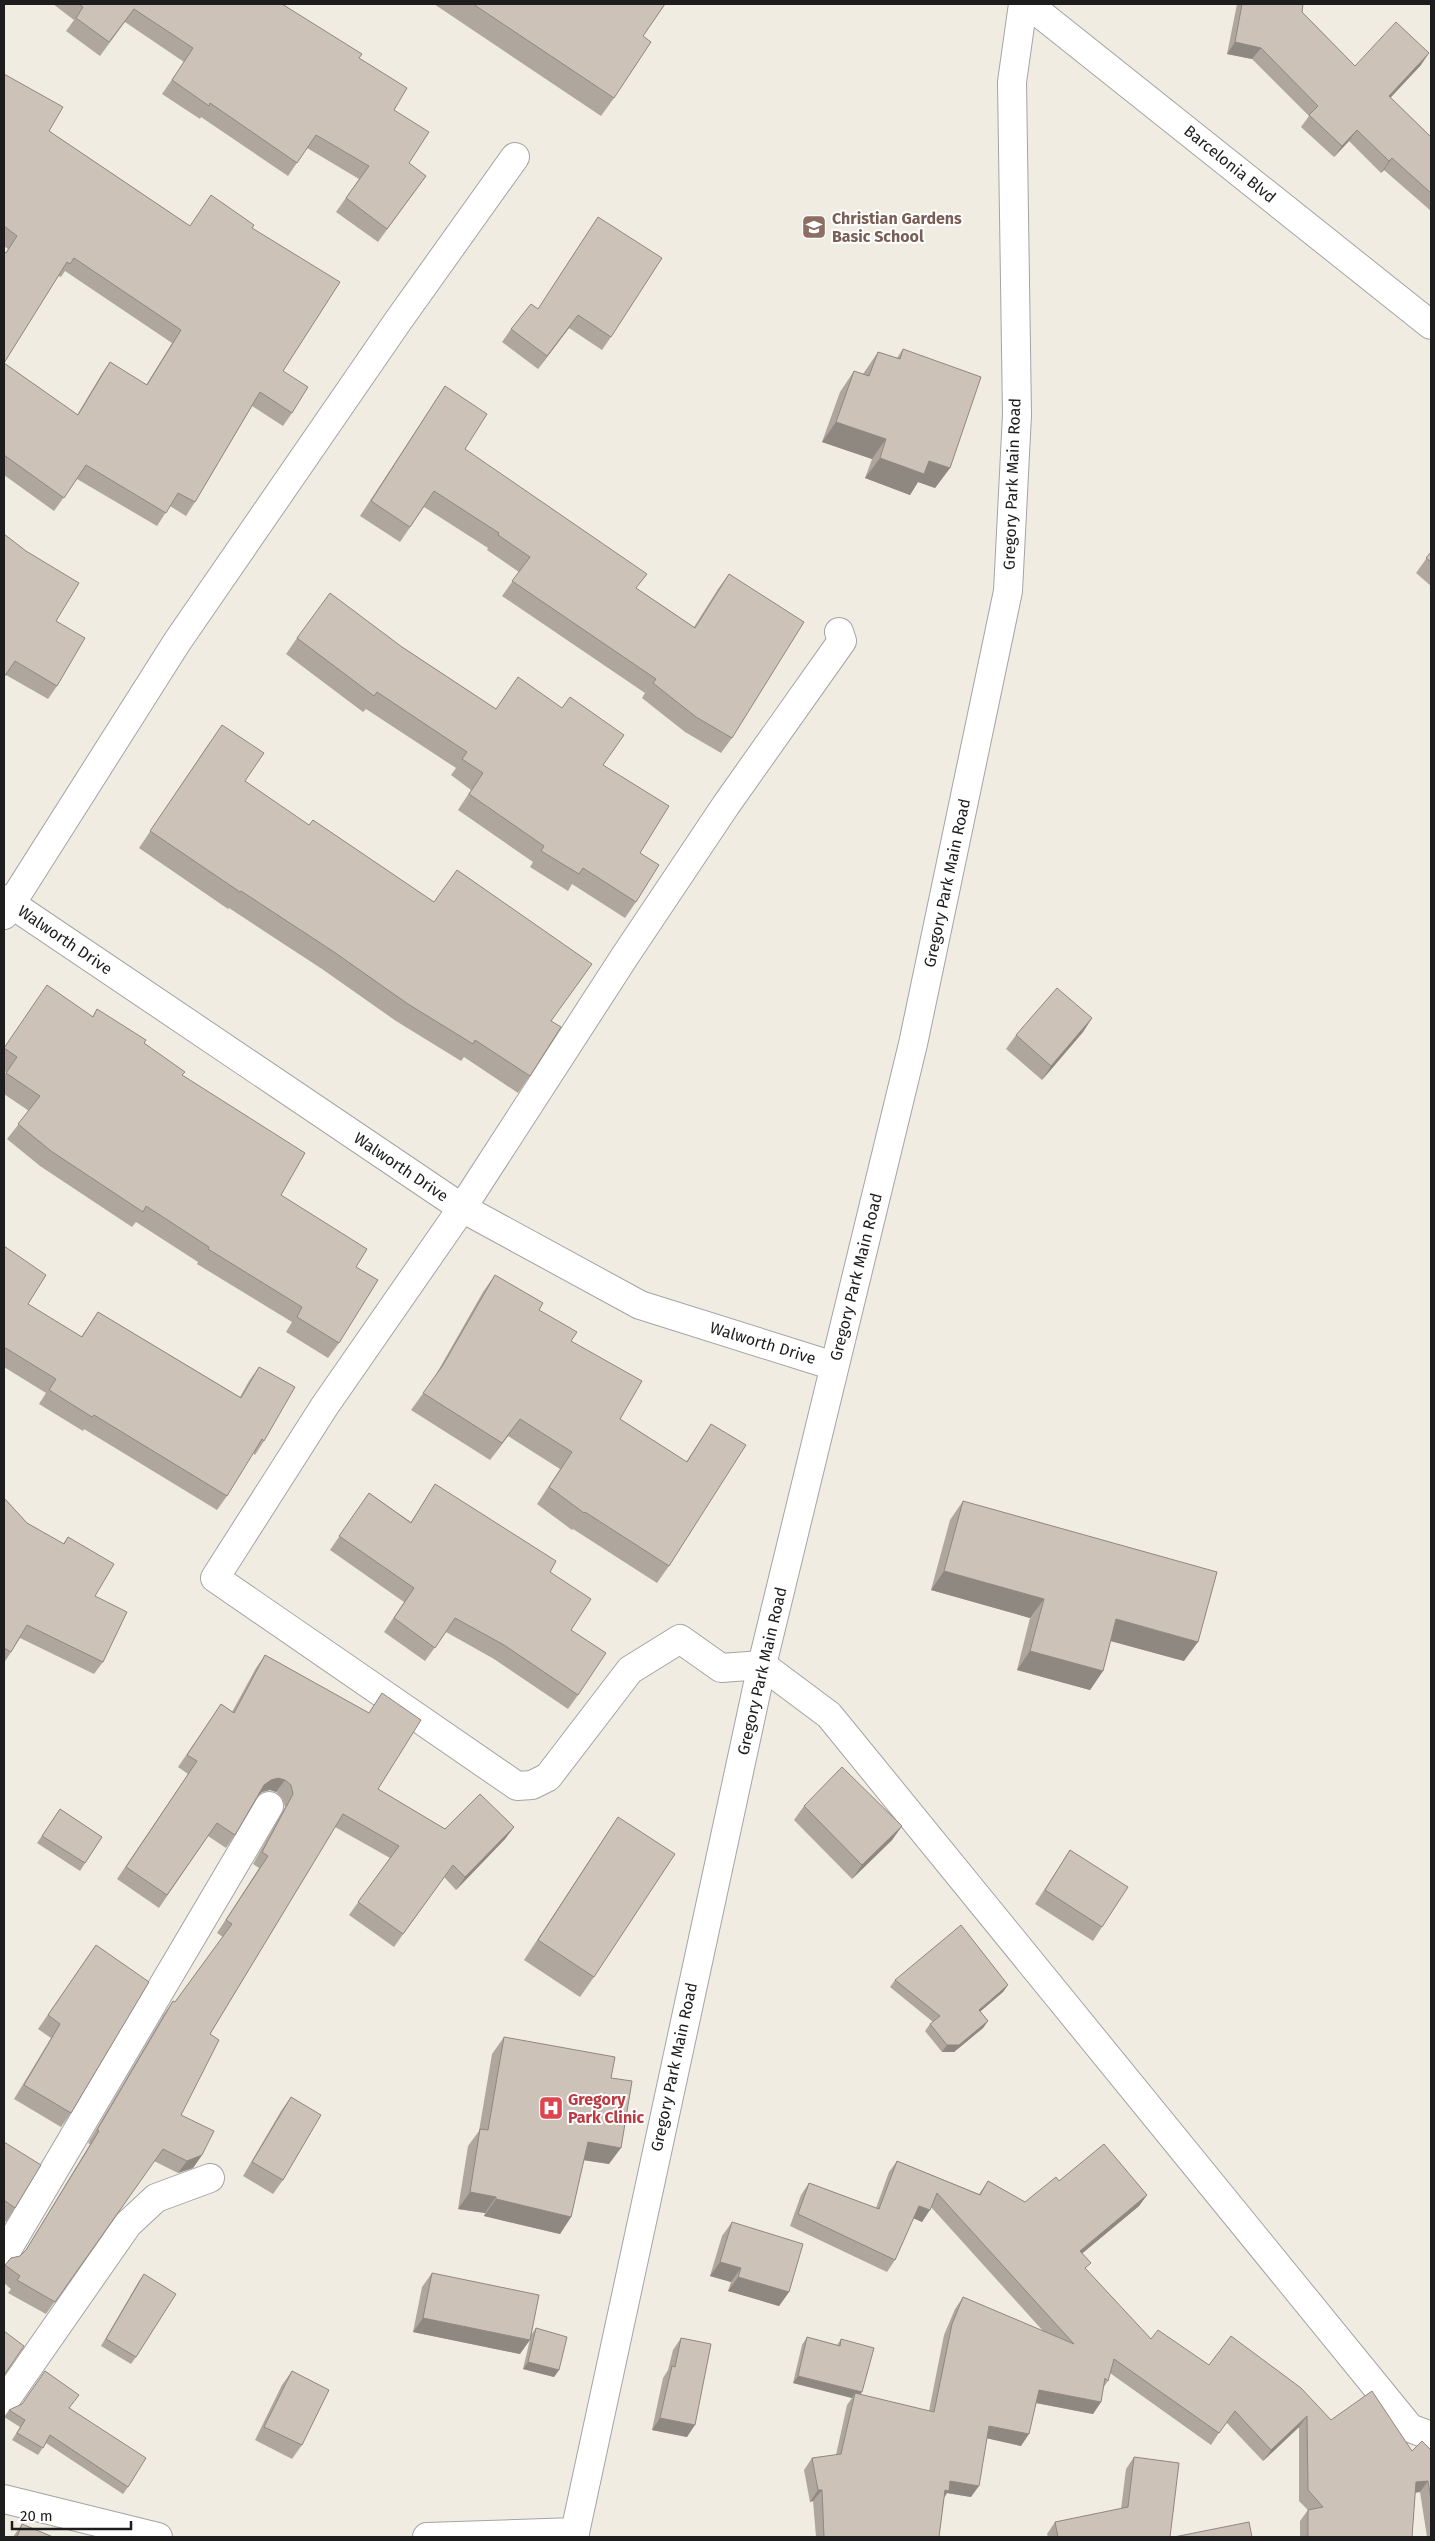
<svg xmlns="http://www.w3.org/2000/svg" width="1435" height="2541" font-family="'Fira Sans',sans-serif">
<style>
.lines{fill:none;stroke-linecap:round;stroke-linejoin:round}
.minor-casing{stroke:#a4a4a4;stroke-width:30}
.tertiary-casing{stroke:#a4a4a4;stroke-width:30}
.minor{stroke:#fff;stroke-width:28}
.tertiary{stroke:#fff;stroke-width:28}
.wall{fill:#afa79e;fill-rule:evenodd}
.shaded-wall{fill:#8f8881}
.building{fill:#ccc2b8;stroke:#8f8881;fill-rule:evenodd}
.labels{text-anchor:middle;dominant-baseline:central;stroke-width:4;stroke-linejoin:round;paint-order:stroke}
.street-label{font-size:16px;fill:#1d1d1d;stroke:#fff}
.education-label{font-size:16px;font-weight:bold;fill:#785e54;stroke:#fff;text-anchor:start}
.health-label{font-size:16px;font-weight:bold;fill:#be3a42;stroke:#fff;text-anchor:start}
</style>
<rect width="100%" height="100%" fill="#f0ece2"/>
<g class="lines">
<defs>
<g id="minor">
<path d="M1028,4l403,321"/>
<path d="M839,632l3,9 -116,164 -101,151 -163,252 -138,199 -109,171 302,208 15,-1 16,-8 82,-107 50,-31 41,29 41,-3 67,50 581,713 21,8"/>
<path d="M4,899l458,309 178,97 194,61"/>
<path d="M4,915l173,-273 221,-321 117,-164"/>
<path d="M4,2255l265,-449"/>
<path d="M4,2402l124,-178 28,-26 54,-20"/>
<path d="M4,2499l154,38"/>
<path d="M427,2537l148,-5"/>
</g>
<path id="tertiary" d="M574,2537l188,-872 151,-621 95,-453 9,-176 -5,-333 11,-78"/>
</defs>
<use href="#minor" class="minor-casing"/>
<use href="#tertiary" class="tertiary-casing"/>
<use href="#minor" class="minor"/>
<use href="#tertiary" class="tertiary"/>
</g>
<g class="wall">
<path d="M53,4h229l77,54 35,52 15,53 17,13 -48,66 -42,-30 23,-33 -52,-31 -19,28 -87,-59 -1,2 -38,-25 22,-32 -59,-40 -25,34 -34,-25 8,-11z"/>
<path d="M434,4h231l-22,32 -29,62 -13,18z"/>
<path d="M1237,4h66l-1,8 53,54 66,-1 -31,32 41,40v74l-47,-41 -3,3 -32,-32 -15,16 -33,-30 8,-11 -57,-57 -25,-5z"/>
<path d="M4,74l45,57 141,95 62,2 40,185 -9,13 -31,-20 -57,96 -9,14 -16,-10 -13,20 -80,-47 -23,32 -50,-36v-223l2,1 2,-4 -4,-3zM65,271l107,72 -26,42 -36,-23 -9,13 -24,40 -73,-52 54,-87 3,1z"/>
<path d="M598,217l13,120 -9,13 -33,-22 -31,41 -36,-27 9,-13 27,-20z"/>
<path d="M903,349l47,119 -15,20 -17,-6 -8,13 -45,-17 7,-19 -50,-17 18,-50 14,-21 9,3 15,-22 19,6z"/>
<path d="M445,386l20,63 171,139 58,39 24,-38 11,-15 3,164 -11,15 -36,-21 -43,-34 3,-5 -143,-97 17,-24 -32,-22 1,-2 -64,-41 -24,35 -40,-26z"/>
<path d="M4,534l52,87 1,65 -9,13 -42,-24z"/>
<path d="M1431,552v34l-15,-13z"/>
<path d="M297,638l105,9 94,62 107,56 37,88 -4,49 -11,16 -53,-34 -4,7 -38,-24 3,-5 -75,-52 13,-20 -20,-15 5,-7 -90,-59 -3,3 -77,-58z"/>
<path d="M210,742l35,39 306,240 -21,55 -12,17 -54,-36 -3,4 -65,-40 -74,-52 -93,-61 -1,1 -89,-61z"/>
<path d="M97,1009l47,34 38,32 99,120 75,72 -17,76 -11,15 -42,-26 6,-10 -95,-58 1,-2 -62,-40 -4,5 -92,-61 -33,-27 22,-28 -25,-17v-18l2,-4 -2,-1v-23l88,-31z"/>
<path d="M1092,1018l-9,14 -41,48 -36,-31 10,-14z"/>
<path d="M4,1246l24,58 53,33 17,-25 142,85 9,-16 10,-14 5,74 -9,14 -2,-2 -26,43 -10,14 -133,-81 -1,2 -44,-27 7,-11 -42,-26z"/>
<path d="M495,1275l44,35 32,31 49,78 66,43 25,-38 -42,142 -12,17 -84,-54 -1,1 -35,-26 23,-35 -52,-33 -18,24 -79,-50 23,-32 49,-86z"/>
<path d="M435,1484l115,88 21,58 7,65 -10,14 -74,-50 -48,-27 -21,29 -41,-29 20,-30 -74,-52 39,-57 42,29z"/>
<path d="M4,1498l23,25 36,21 5,-7 27,59 8,66 -9,12 -74,-36 -16,25z"/>
<path d="M963,1501l221,160 -73,-20 -8,30 -13,19 -73,-20 13,-52 -99,-28 19,-70z"/>
<path d="M265,1655l104,58 13,-20 -4,96 67,40 69,-2 -9,12 -49,51 -12,-13 -50,70 -45,-32 41,-57 -55,-31 -125,207 -29,81 21,40 -9,13 -15,5 -24,-12 -108,153 -38,-21 3,-4 -7,-6v-16l7,-9 9,-2 4,-3 66,-109 -2,-1 76,-129 9,-13 2,1 48,-65 -6,-4 42,-65 -6,-4 32,-57 -3,-9 -6,-6 -6,-2 -8,2 -3,3 -24,40 -9,13 -18,-12 -49,72 -42,-29 71,-105 -10,-7 43,-63 11,8 24,-44z"/>
<path d="M804,1806l98,20 -10,14 -40,39 -58,-59z"/>
<path d="M60,1809l42,28 -22,34 -43,-28z"/>
<path d="M618,1817l-24,160 -14,20 -56,-37 80,-122z"/>
<path d="M1070,1850l32,77 -9,14 -58,-37z"/>
<path d="M96,1945l-25,168 -10,14 -47,-28 37,-61 -13,-9z"/>
<path d="M895,1980l113,5 -5,7 -23,19 8,10 -5,7 -29,24h-12l-17,-21 5,-7 3,-2 -43,-35z"/>
<path d="M504,2037l107,41 -2,86 -25,-4 -13,57 -11,17 -76,-18 1,-3 -27,-4 10,-63 11,-15 13,-77z"/>
<path d="M291,2097l-8,83 -10,14 -30,-18 38,-65z"/>
<path d="M4,2142l11,66 -9,14 -2,-2z"/>
<path d="M897,2161l82,33 9,-13 37,21 34,-21 88,14 -8,11 -57,47 4,17 65,69 180,81 81,31 19,-1v87h-4l-7,-45 -5,1 -3,44h-112v-16l8,-11 -9,-9v-74l-36,34 -37,-39 -15,23 -101,-72 -2,8 -5,7 -2,14 -8,12 -57,-11 -15,43 -34,-8 -16,59 -24,-4 -3,5 -5,39h-123l-3,-36 -3,1 -6,-32 8,-12 24,-3 11,-50 5,-7 -59,-15 9,-38 5,-8 30,8 4,-6 19,56 69,16 15,-76 11,-26 8,-12 81,35 -113,-125 -9,15 -9,-4 -18,42 -8,12 -97,-46 11,-31 8,-12 67,25 13,-36z"/>
<path d="M732,2222l57,70 -10,14 -51,-15 3,-9 -21,-6 12,-40z"/>
<path d="M432,2273l88,81 -107,-22 9,-45z"/>
<path d="M144,2274l-8,83 -5,7 -30,-18 38,-65z"/>
<path d="M536,2328l23,42 -5,7 -31,-8 8,-34z"/>
<path d="M681,2338l6,99 -35,-7 11,-52 5,-8 5,-20z"/>
<path d="M292,2371l10,74 -10,14 -37,-19 27,-55z"/>
<path d="M70,2408l58,79 -5,7 -77,-51 -8,12 -26,-15 8,-13 -16,-10 5,-7z"/>
<path d="M1134,2457l36,80h-122l-1,-3 8,-12 66,-13 5,-40z"/>
<path d="M22,2524l31,13h-40z"/>
</g>
<g class="shaded-wall">
<path d="M1235,42l26,6 -9,11 -25,-5z"/>
<path d="M1429,53l-8,12 -40,43 8,-12z"/>
<path d="M1357,130l-8,11 -15,16 8,-11z"/>
<path d="M1392,158l-8,12 -3,3 8,-12z"/>
<path d="M578,315l-9,13 -31,41 9,-13z"/>
<path d="M836,422l50,17 -14,20 -50,-17z"/>
<path d="M880,458l49,3 21,7 -15,20 -17,-6 -8,13 -45,-17z"/>
<path d="M1092,1018l-9,14 -41,48 9,-14z"/>
<path d="M520,1419l-12,17 -18,24 12,-17z"/>
<path d="M944,1571l100,28 -14,19 -99,-28z"/>
<path d="M1116,1619l82,23 -14,19 -81,-22z"/>
<path d="M1030,1651l73,20 -13,19 -73,-20z"/>
<path d="M278,1778l7,2 -9,12 -6,-2 -8,2 -6,6 8,-13 7,-5z"/>
<path d="M902,1826l-10,14 -40,39 10,-14z"/>
<path d="M514,1827l-9,12 -49,51 9,-13z"/>
<path d="M1008,1985l-5,7 -29,25 5,-7z"/>
<path d="M988,2021l-5,7 -29,24h-12l5,-7z"/>
<path d="M588,2142l33,6 -12,16 -33,-5z"/>
<path d="M202,2155l-9,13 -15,5 9,-12z"/>
<path d="M470,2192l26,5 -11,16 -27,-4z"/>
<path d="M1147,2195l-8,11 -67,56 8,-11z"/>
<path d="M496,2199l75,18 -11,17 -76,-18z"/>
<path d="M919,2206l11,4 -8,12 -11,-5z"/>
<path d="M720,2262l21,6 -10,14 -21,-6z"/>
<path d="M738,2277l51,15 -10,14 -51,-15z"/>
<path d="M423,2318l107,22 -10,14 -107,-22z"/>
<path d="M528,2362l31,8 -5,7 -31,-8z"/>
<path d="M798,2376l64,16 -5,7 -2,-6 -3,5 -59,-15z"/>
<path d="M1039,2390l62,12 -8,12 -62,-12z"/>
<path d="M1307,2416l-8,11 -36,34 8,-11z"/>
<path d="M660,2418l35,7 -8,12 -35,-7z"/>
<path d="M989,2426l40,8 -8,12 -40,-9z"/>
<path d="M950,2481l29,5 -8,11 -24,-4 -6,9h-4z"/>
<path d="M1428,2481l-8,11 -13,1 9,-11z"/>
<path d="M818,2490h4l-9,11 -3,1z"/>
</g>
<g class="building">
<path d="M79,4h203l80,50 -3,4 48,30 -13,22 35,22 -20,31 17,13 -39,53 -41,-31 23,-32 -53,-31 -19,28 -87,-60 -1,3 -37,-26 21,-32 -59,-39 -25,33 -33,-24 7,-11z"/>
<path d="M473,4h192l-22,32 8,6 -37,56z"/>
<path d="M1242,4h61l-1,8 53,54 41,-44 33,31 -40,43 42,41v56l-39,-35 -3,3 -32,-31 -15,16 -33,-31 9,-9 -57,-58 -26,-6z"/>
<path d="M4,74l59,33 -14,24 141,95 21,-31 43,30 -2,3 88,54 -57,89 25,16 -16,26 -32,-21 -65,110 -17,-9 -12,20 -80,-48 -22,33 -60,-43v-203l2,1 11,-17 -13,-10zM74,258l107,72 -34,55 -37,-23 -32,53 -74,-52 63,-101 3,2z"/>
<path d="M598,217l64,41 -51,79 -33,-22 -31,41 -36,-27 20,-25 7,5z"/>
<path d="M903,349l78,28 -31,91 -21,-7 -5,13 -44,-16 6,-19 -50,-17 18,-51 15,5 9,-24 22,7z"/>
<path d="M445,386l42,28 -22,35 182,125 -11,14 59,40 34,-54 75,48 -72,116 -36,-21 -43,-34 3,-4 -144,-98 18,-24 -32,-22 1,-2 -65,-42 -24,36 -39,-26z"/>
<path d="M4,534l22,17 53,32 -23,38 29,17 -28,48 -42,-25 -11,16z"/>
<path d="M1431,552v10l-5,-4z"/>
<path d="M330,593l72,54 94,62 22,-32 44,31 8,-11 54,38 -21,30 66,41 -29,47 19,12 -23,37 -53,-34 -4,6 -38,-23 3,-5 -75,-52 14,-21 -21,-14 5,-7 -90,-60 -3,4 -77,-58z"/>
<path d="M222,725l42,28 -19,28 64,44 4,-5 121,82 23,-32 135,94 -41,57 10,6 -31,49 -55,-36 -2,4 -65,-40 -74,-52 -93,-61 -1,1 -90,-61z"/>
<path d="M47,985l46,32 4,-8 49,31 -2,3 41,29 -3,3 123,78 -24,42 86,54 -11,18 22,13 -39,63 -42,-26 5,-10 -94,-58 1,-2 -63,-41 -3,6 -92,-61 -33,-27 22,-28 -34,-23 11,-16 -13,-9z"/>
<path d="M1057,988l35,30 -41,48 -35,-31z"/>
<path d="M4,1246l42,29 -18,29 54,33 16,-25 143,86 18,-31 36,20 -31,54 -2,-2 -35,57 -133,-81 -2,2 -43,-27 7,-11 -52,-32z"/>
<path d="M495,1275l48,28 -4,7 38,22 -6,9 71,40 -22,38 67,43 24,-38 35,21 -77,121 -84,-54 -1,1 -35,-26 23,-35 -52,-33 -18,24 -79,-50 20,-28z"/>
<path d="M435,1484l121,77 -6,11 41,27 -20,31 35,23 -28,42 -74,-50 -49,-27 -20,30 -41,-30 20,-30 -75,-52 30,-43 42,30z"/>
<path d="M4,1498l23,25 37,21 4,-7 46,27 -19,32 32,16 -24,50 -76,-37 -16,27 -7,-4z"/>
<path d="M963,1501l254,71 -19,70 -82,-23 -13,52 -73,-20 14,-52 -100,-28z"/>
<path d="M265,1655l104,58 13,-20 39,27 -43,69 67,40 35,-35 34,33 -49,50 -12,-12 -50,69 -45,-32 41,-56 -56,-32 -133,220 9,6 -38,75 33,16 -12,24 -15,6 -24,-12 -108,153 -38,-22 3,-4 -15,-11 6,-7 9,-2 6,-6 73,-119 -2,-1 76,-129 2,1 57,-78 -6,-4 42,-64 -6,-4 31,-58 -2,-9 -6,-5 -7,-2 -7,2 -7,5 -29,50 -18,-12 -50,72 -41,-28 71,-106 -10,-6 34,-51 13,9z"/>
<path d="M842,1767l60,59 -40,39 -58,-59z"/>
<path d="M60,1809l42,28 -17,26 -43,-27z"/>
<path d="M618,1817l57,37 -81,123 -56,-37z"/>
<path d="M1070,1850l58,37 -26,40 -57,-37z"/>
<path d="M961,1925l47,60 -29,25 9,11 -29,24h-12l-17,-21 10,-8 -45,-36z"/>
<path d="M96,1945l53,37 -78,131 -47,-28 36,-61 -12,-9z"/>
<path d="M504,2037l111,20 -4,21 21,3 -11,67 -33,-6 -17,75 -75,-18v-2l-26,-5 10,-63 8,1z"/>
<path d="M291,2097l30,18 -38,65 -31,-18z"/>
<path d="M4,2142l37,23 -26,43 -11,-8z"/>
<path d="M1104,2144l43,51 -67,56 11,12 -6,5 66,71 7,-9 51,35 22,-29 70,52 30,32 41,-29 40,60 10,-10 9,9v49l-3,-18 -12,1 -4,55h-110l6,-1v-26l15,-3 -15,-17 -1,-74 -36,34 -36,-39 -16,22 -105,-74 -6,22 -3,-3 -4,24 -62,-12 -10,44 -40,-8 -10,60 -29,-5 -1,10 -4,-1 -6,47h-115l-2,-47h-4l-6,-32 29,-4 14,-61 79,19 18,-88 11,-27 111,47 -137,-151 -7,17 -11,-4 -24,54 -97,-46 11,-31 70,26 18,-48 83,34 8,-14 37,21 31,-25 3,4z"/>
<path d="M732,2222l71,22 -14,48 -51,-15 3,-9 -21,-6z"/>
<path d="M432,2273l107,22 -9,45 -107,-22z"/>
<path d="M144,2274l32,20 -40,63 -30,-18z"/>
<path d="M536,2328l31,9 -8,33 -31,-8z"/>
<path d="M4,2331l20,15 -20,29z"/>
<path d="M807,2337l33,9 1,-7 33,9 -12,44 -64,-16z"/>
<path d="M681,2338l30,6 -16,81 -35,-7 12,-52 3,1z"/>
<path d="M45,2371l34,24 -10,13 77,50 -18,29 -78,-52 -7,13 -26,-15 8,-13 -16,-10 13,-6z"/>
<path d="M292,2371l37,19 -27,55 -38,-18z"/>
<path d="M1134,2457l45,6 -9,74h-112l-3,-15 73,-15z"/>
<path d="M1249,2522l3,15h-78z"/>
<path d="M22,2524l31,13h-36z"/>
</g>
<defs>
<symbol id="school-square" viewBox="-11 -11 22 22"><rect x="-9" y="-9" width="18" height="18" rx="4" fill="#8d6e63" stroke="#fff"/><path d="M0-5L7-2L0 1L-7-2ZM-4 1L0 2.5L4 1V4Q0 6-4 4Z" fill="#fff"/></symbol>
<symbol id="hospital-square" viewBox="-11 -11 22 22"><rect x="-9" y="-9" width="18" height="18" rx="4" fill="#e0444e" stroke="#fff"/><path d="M-5-5h3v3.5h4V-5h3V5h-3V1.5h-4V5h-3Z" fill="#fff"/></symbol>
</defs>
<g fill-rule="evenodd">
<use href="#school-square" x="800" y="213" width="28" height="28"/>
<use href="#hospital-square" x="537" y="2094" width="28" height="28"/>
</g>
<g class="labels">
<g class="street-label">
<text transform="translate(1230 164) rotate(39)">Barcelonia Blvd</text>
<text transform="translate(1012 484) rotate(-88)">Gregory Park Main Road</text>
<text transform="translate(947 883) rotate(-78)">Gregory Park Main Road</text>
<text transform="translate(65 940) rotate(34)">Walworth Drive</text>
<text transform="translate(401 1167) rotate(34)">Walworth Drive</text>
<text transform="translate(856 1277) rotate(-76)">Gregory Park Main Road</text>
<text transform="translate(763 1343) rotate(17)">Walworth Drive</text>
<text transform="translate(762 1671) rotate(-77)">Gregory Park Main Road</text>
<text transform="translate(674 2067) rotate(-78)">Gregory Park Main Road</text>
</g>
<g class="education-label">
<text x="832" y="218">Christian Gardens<tspan x="832" dy="18">Basic School</tspan></text>
</g>
<g class="health-label">
<text x="568" y="2099">Gregory<tspan x="568" dy="18">Park Clinic</tspan></text>
</g>
</g>
<rect width="1435" height="2541" fill="none" stroke="#1d1d1d" stroke-width="10"/>
<path d="M12 2521v8h119v-8" fill="none" stroke="#1d1d1d" stroke-width="2.5"/>
<text x="20" y="2521" font-size="15" fill="#1d1d1d" stroke="#ffffff" stroke-width="4" paint-order="stroke">20 m</text>
</svg>
